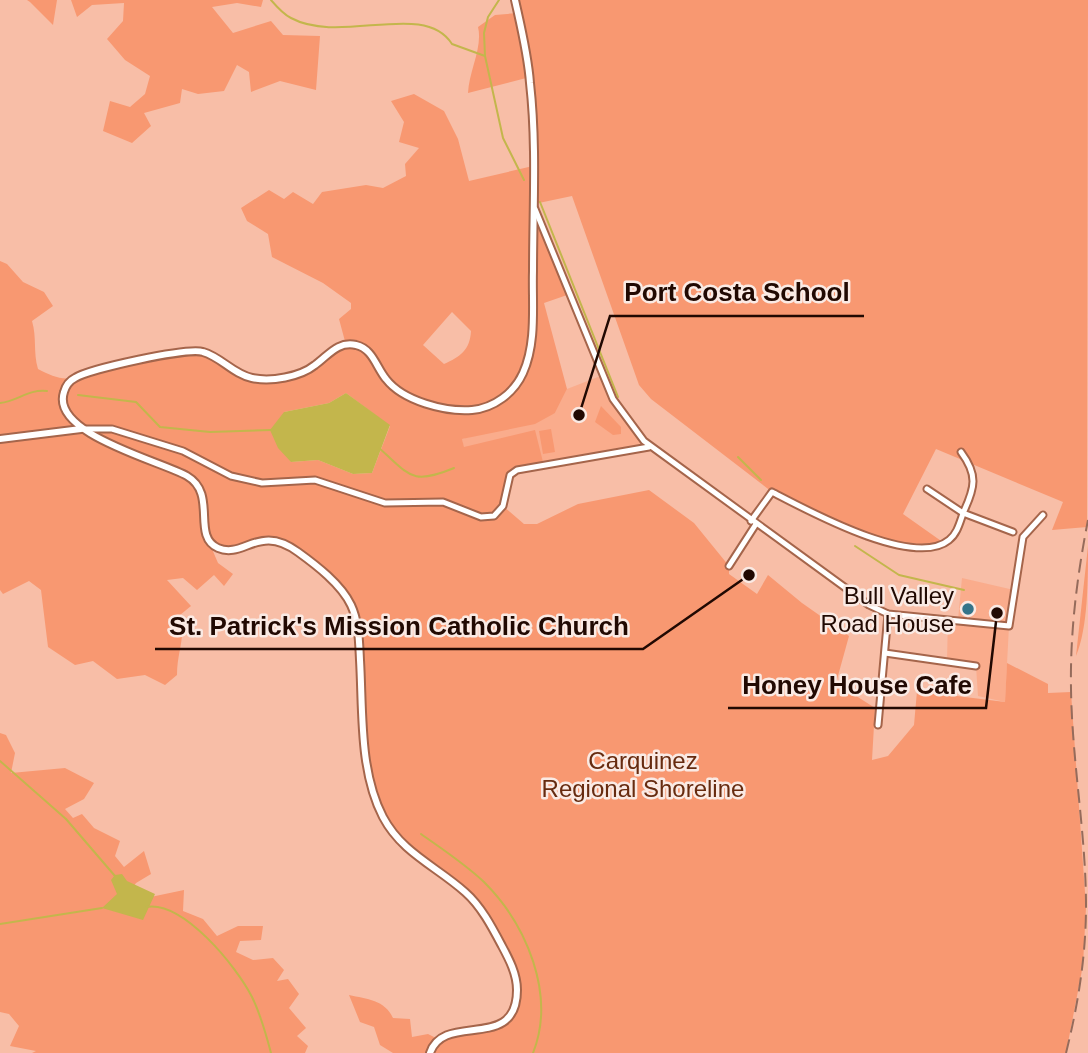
<svg xmlns="http://www.w3.org/2000/svg" width="1088" height="1053" font-family="Helvetica,sans-serif">
<style>
.built{fill:#faac8c}
.green{fill:#f89871;fill-rule:evenodd}
.water{fill:#c3b64c}
.lines{fill:none;stroke-linecap:round;stroke-linejoin:round}
.stream{stroke:#c3b64c;stroke-width:2}
.minor-casing{stroke:#a5654b;stroke-width:9}
.tertiary-casing{stroke:#a5654b;stroke-width:10}
.minor{stroke:#fff;stroke-width:5}
.tertiary{stroke:#fff;stroke-width:6}
.rail{stroke:#956b5b;stroke-width:2;stroke-dasharray:14 7;stroke-linecap:butt}
.poi-dot{fill:#357489;stroke:#faeae4;stroke-width:2.5}
.labels{text-anchor:middle;dominant-baseline:central;stroke-width:5;stroke-linejoin:round;paint-order:stroke}
.poi-label{font-size:24px;fill:#210902;stroke:#faeae4;text-anchor:end}
.park-label{font-size:24px;fill:#672b0f;stroke:#faeae4}
.leader{fill:none;stroke:#210902;stroke-width:2.5}
.callout-dot{fill:#210902;stroke:#faeae4;stroke-width:2.5}
.callout-label{font-size:26px;text-anchor:middle;font-weight:bold;fill:#210902;stroke:#faeae4;stroke-width:5;stroke-linejoin:round;paint-order:stroke}
</style>
<rect width="100%" height="100%" fill="#f8bea7"/>
<g class="built">
<path d="M603,375l10,24 36,48 -132,23 -44,23 -11,-54 93,-26 12,-24z"/>
<path d="M962,578l52,12 -5,36 -4,76 -27,-6 -2,-30 -29,-5 1,-42 10,1z"/>
</g>
<g class="green">
<path d="M27,0h30l-4,25 -23,-23z"/>
<path d="M71,0h192l-2,7 -24,-4 -25,4 21,26 38,-12 12,14 37,1 -4,54 -36,-9 -29,11 -2,-20 -12,-7 -13,26 -26,3 -16,-5 -2,14 -36,10 7,13 -19,17 -29,-12 7,-30 20,6 15,-13 5,-18 -25,-16 -18,-21 16,-18 1,-18 -32,2 -15,12z"/>
<path d="M515,0h573l-1,527 -35,3 11,-28 -127,-53 -33,65 41,29 -20,5 -36,-6 -39,-13 -77,-37 -121,-93 -12,-14 -67,-189 -38,8 36,90 -26,9 23,86 -12,24 -20,11 -73,15 2,8 71,-17 9,36 -27,4 -7,5 -7,31 21,18h13l41,-20 71,-14 45,33 35,43v8l28,20 11,-19 34,28 47,33 -13,47 39,25 -3,52 16,-4 26,-31 3,-34 88,11 2,-39 41,21v9l23,-1 15,215 -3,58 -17,88h-673l-13,-8 -6,-18 -14,-5 -11,-27c18,4 36,5 44,23l17,1 2,18 16,-3 10,5 42,-7 25,-12 12,-23 -8,-38 -39,-63 -46,-33 -38,-40 -18,-53 -10,-136 -11,-37 -35,-34 -36,-23 -46,10 -21,-8 9,21 15,11 -9,12 -10,-11 -17,15 -14,-12 -16,2 24,26 -11,9c6,25 -3,35 -3,60l-12,10 -20,-10 -28,4 -24,-18 -18,4 -27,-18 -7,-57 -12,-9 -26,13 -3,-4v-329l7,3 16,18 21,10 9,14 -21,15c5,17 1,31 6,48 16,8 28,14 45,5l116,-23 50,27 43,-3 54,-30 -7,-26 12,-10v-6l-28,-20 -51,-26 -4,-23 -21,-13 -6,-13 28,-18 15,9 9,-7 20,12 9,-12 44,-7 17,3 23,-12 -1,-12 14,-16 -20,-6 5,-20 -13,-21 23,-7 30,17 14,28 11,42 64,-15 -3,-89 -62,16c1,-22 15,-46 10,-66l17,-12 22,-2zM452,312l19,19c-1,19 -11,26 -27,33l-21,-19zM346,393l44,33 -18,47 -19,1 -35,-14 -27,2 -7,-50 45,-9z"/>
<path d="M601,406l20,21v7l-8,1 -18,-13z"/>
<path d="M551,429l4,23 -12,2 -4,-23z"/>
<path d="M1088,546c0,34 0,81 -12,110z"/>
<path d="M0,733l6,2 9,18 -4,20 54,-5 29,15 -10,16 -19,10 8,9 9,-4 12,14 26,13 -5,15 9,11 20,-16 7,23 -15,9 -14,20 62,-13 -1,21 20,8 14,17 21,-10h25l-2,14 -21,1 -4,11 17,8 20,-2 11,12 -7,11 11,-2 11,15 -10,14 17,20 -9,8 11,10 -3,7h-273l4,-2 -26,-5 9,-20 -10,-12 -9,-2z"/>
</g>
<g class="water">
<path d="M346,393l44,32 -18,48 -19,1 -35,-14 -27,2 -13,-14 -8,-18 14,-18 45,-9z"/>
<path d="M122,874l5,7 28,13 -12,26 -41,-12 15,-14 -6,-14 4,-5z"/>
</g>
<g class="lines">
<g class="stream">
<path d="M271,0c6,7 12,14 20,18 50,27 133,-18 161,26l33,12"/>
<path d="M499,0l-11,17 -4,16 1,23 18,82 21,42"/>
<path d="M540,202l78,195"/>
<path d="M78,395l58,7 24,25 50,5 61,-2"/>
<path d="M0,403c18,-2 28,-14 47,-12"/>
<path d="M379,448c31,27 32,38 75,20"/>
<path d="M738,457l23,23"/>
<path d="M855,546l44,29 65,15"/>
<path d="M0,761l66,58 49,57"/>
<path d="M421,834c21,15 44,30 63,48 43,43 72,113 49,171"/>
<path d="M146,907c37,-7 91,60 106,90 9,18 14,37 19,56"/>
<path d="M0,924l102,-16"/>
</g>
<defs>
<g id="minor">
<path d="M535,209l78,190 31,42 225,164 19,9 121,12 14,-89 20,-22"/>
<path d="M83,429h29l71,22 48,25 31,7 53,-3 70,23 58,-1 38,15 13,-1 9,-10 7,-31 7,-5 132,-23"/>
<path d="M927,489l36,24 50,19"/>
<path d="M751,521l21,-29c35,18 142,77 177,48 9,-7 11,-19 15,-29 11,-24 14,-36 -3,-59"/>
<path d="M729,566l27,-42"/>
<path d="M885,653l91,13"/>
<path d="M878,725l10,-111"/>
</g>
<g id="tertiary">
<path d="M0,439l81,-10"/>
<path d="M430,1053c14,-42 87,0 87,-63 0,-16 -8,-31 -15,-44 -10,-19 -21,-40 -37,-54 -29,-26 -63,-39 -82,-75 -24,-46 -20,-107 -23,-157 -1,-19 -1,-38 -9,-55 -10,-21 -35,-40 -53,-53 -39,-29 -54,7 -80,-4 -27,-12 0,-54 -31,-72 -26,-15 -137,-42 -123,-84 2,-7 5,-11 11,-14 14,-9 113,-31 128,-26 18,5 30,22 49,26 19,4 48,-1 63,-13 13,-9 22,-24 41,-20 17,4 20,22 30,34 17,22 59,33 86,31 22,-2 42,-17 51,-37 14,-31 9,-69 10,-102 0,-62 4,-126 -3,-188 -2,-28 -9,-56 -15,-83"/>
</g>
</defs>
<use href="#minor" class="minor-casing"/>
<use href="#tertiary" class="tertiary-casing"/>
<use href="#minor" class="minor"/>
<use href="#tertiary" class="tertiary"/>
<path class="rail" d="M1066,1053c12,-48 20,-97 20,-147 0,-73 -14,-144 -15,-217 -1,-57 6,-113 17,-169"/>
</g>
<circle class="poi-dot" cx="968" cy="609" r="7"/>
<g class="labels">
<g class="poi-label">
<text x="954" y="595">Bull Valley<tspan x="954" dy="28">Road House</tspan></text>
</g>
<g class="park-label">
<text x="643" y="760">Carquinez<tspan x="643" dy="28">Regional Shoreline</tspan></text>
</g>
</g>
<path class="leader" d="M579 415L610 316H864M749 575L643 649H155M997 613L986 708H728"/>
<g class="callout-dot">
<circle cx="579" cy="415" r="7"/>
<circle cx="749" cy="575" r="7"/>
<circle cx="997" cy="613" r="7"/>
</g>
<g class="callout-label">
<text x="737" y="301">Port Costa School</text>
<text x="399" y="635">St. Patrick's Mission Catholic Church</text>
<text x="857" y="694">Honey House Cafe</text>
</g>
</svg>
